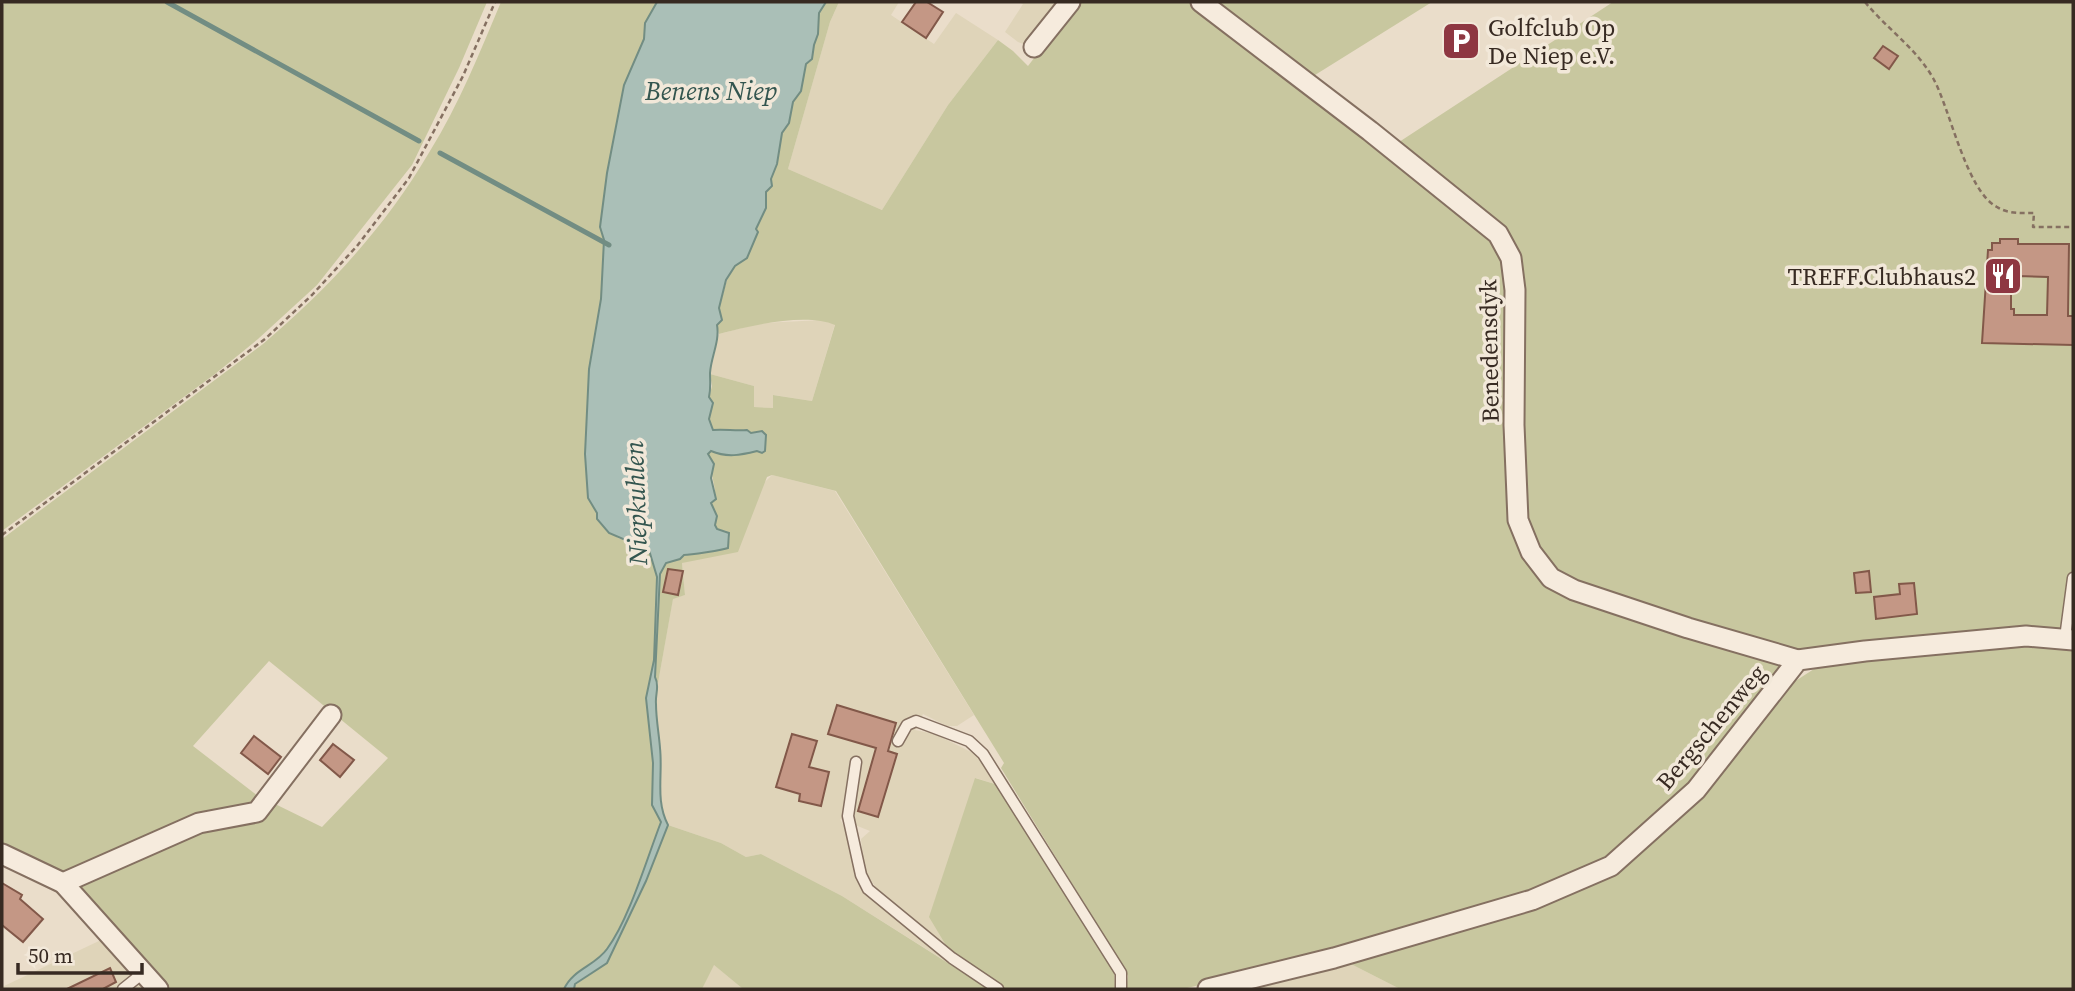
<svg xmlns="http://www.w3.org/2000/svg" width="2075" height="991" font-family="'Source Serif 4',serif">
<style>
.farmland{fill:#dfd4b9}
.green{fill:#c8c79f}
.water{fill:#aabfb7;stroke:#728d83;stroke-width:2}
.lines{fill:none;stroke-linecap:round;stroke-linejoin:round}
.stream{stroke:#728d83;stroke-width:5}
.building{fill:#c49785;stroke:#825849;stroke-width:2;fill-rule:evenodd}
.lane-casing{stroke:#857061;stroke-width:13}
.street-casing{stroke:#857061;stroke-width:23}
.path{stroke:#857061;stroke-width:2.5;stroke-dasharray:5 3.5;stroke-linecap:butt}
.lane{stroke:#f6ebdd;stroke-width:10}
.street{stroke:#f6ebdd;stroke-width:19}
.labels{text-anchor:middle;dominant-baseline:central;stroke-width:7;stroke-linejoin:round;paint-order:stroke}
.poi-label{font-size:24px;fill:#372a22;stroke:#f2e8d9;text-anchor:start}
.street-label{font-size:24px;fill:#372a22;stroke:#f2e8d9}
.water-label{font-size:26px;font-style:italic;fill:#33554f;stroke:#f2e8d9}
</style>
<rect width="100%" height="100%" fill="#eaddca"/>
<g class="farmland">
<path d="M839,2h60l-8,13 43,29 22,-31 42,27 -50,65 -66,105 -94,-41 42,-147z"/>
<path d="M1019,2h47l-35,45 -13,-5 -13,-10 18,-28z"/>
<path d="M823,320l12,4 -23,77 -38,-6 -1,13 -19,-1v-21l-44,-12 9,-40 42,-11z"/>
<path d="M772,475l63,16 139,224 -17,11h-10l-24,-12 -8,16 20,4 42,21 21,30 -22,-7 -26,174 -72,-61 -14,-22 -3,-30 9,-8 -30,-12 8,15 25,64 85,71 -116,-73 -81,-42 -15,3 -25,-14 -53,-18 -5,-11 -4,-19 1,-44 -5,-51 18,-102 12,-3 -3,-32z"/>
<path d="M101,940l47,49h-146v-2z"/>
<path d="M1349,963l51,26h-159z"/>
<path d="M713,964l30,25h-41z"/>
</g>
<g class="green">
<path d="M5,2h482l-28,66 -47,97 -95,120 -59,54 -43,35 -213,157v-524z"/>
<path d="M501,2h156l-12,21 -1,16 -20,46 -24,142 4,13 -3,59 -12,70 -4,85 3,44 9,15 21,25 19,6 12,6 8,27 -3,83 -8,38 7,65 -1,42 9,17c-14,36 -32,97 -54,127 -12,17 -34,20 -43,40h-399l-92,-96 7,-11 191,-80 51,25 66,-69 -119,-97 -76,85 70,54 -198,75 -63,-30v-306l261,-195c66,-56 123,-118 167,-193 29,-47 50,-99 71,-149z"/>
<path d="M826,2h13l-9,20 -42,147 94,41 66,-105 50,-65 15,11 15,15 49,-64h355l-125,78 89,64 217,-142h460v630l-273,24 -112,130 -79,72 -80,35 -199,61 -147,35h-57l2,-13 -12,-21 -115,-187 3,-5 -168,-272 -64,-16 -5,2 -29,75 -56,11 3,32 -12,4 -15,84 -3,-6 4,-103 3,-8c9,-7 31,-13 43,-15 9,-2 15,1 23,-3l2,-11 -3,-6 -10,-2 -7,-26 5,-13 -7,-36 3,-3c16,7 30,4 46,0l5,2 -11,-20 -4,-3c-12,1 -22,-1 -34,0l-4,-6 3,-21 -3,-6 3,-11 -2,-12 44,12v21l19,1v-13l39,6 23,-76c-29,-13 -86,1 -116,9l-2,-9 4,-5 -2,-12 8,-28 8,-14 12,-8 11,-26 -2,-3 10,-21v-16l11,-28 5,-31 7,-10 4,-21 8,-11 5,-27 6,-5 2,-14 4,-11 1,-22z"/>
<path d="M2024,643l49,4v342h-673l-51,-26 266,-92 168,-182 31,-20 25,-10z"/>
<path d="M975,778l23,7 116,184 1,20h-113l-52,-37 -21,-35z"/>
<path d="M668,825l53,18 25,14 15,-3 81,42 147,93h-246l-29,-24 -12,24h-128l1,-4 32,-22 39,-82z"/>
</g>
<path class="water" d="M657,2h169l-7,11 -1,21 -4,11 -2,14 -6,5 -5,27 -8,11 -4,21 -7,10 -5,31 -6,15 1,7 -6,6v16l-10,21 2,3 -11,26 -12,8 -9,14 -7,28 3,12 -5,5c3,16 -6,32 -7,48 0,9 1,15 -1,24l4,6 -4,16 4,11c12,-1 22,1 34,0l4,3 11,-2 4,4 -1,16 -3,2 -5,-2c-16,4 -30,7 -46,0l-3,3 6,10 -3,14 5,21 -5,4 6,13 -2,9 2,4 12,4 -1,15c-5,2 -38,7 -44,7l-4,4 -14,4 -6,11 -5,103c5,9 0,17 1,27 0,15 3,30 4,44 3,27 -5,52 8,77l-22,56 -39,82 -32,21 -1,5h-10c9,-20 31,-23 43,-40 22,-29 40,-91 54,-127l-9,-17 1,-42 -7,-65 8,-38 3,-83 -8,-27 -40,-17 -12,-14v-6l-9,-15 -3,-44 4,-85 12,-70 3,-59 -4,-13 7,-54 17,-88 20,-46 1,-16z"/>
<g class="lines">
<g class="stream">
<path d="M167,2l252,139"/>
<path d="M440,153l169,92"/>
</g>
</g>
<g class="building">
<path d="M916,2h11l16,10 -17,26 -24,-16z"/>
<path d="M1883,46l15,10 -9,13 -15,-11z"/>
<path d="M2000,239h18v5h51l-1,72h5v29l-91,-2 6,-93h4v-7h8zM2017,276l31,1 -1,38h-33v-6h-3v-28h6z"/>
<path d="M668,569l15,2 -5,24 -15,-3z"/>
<path d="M1869,571l2,21 -15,1 -2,-20z"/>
<path d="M1914,583l3,31 -41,5 -2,-22 26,-3 -1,-10z"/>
<path d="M837,705l59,18 -8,28 9,3 -19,63 -20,-6 18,-63 -48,-14z"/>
<path d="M792,734l25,7 -8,26 20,5 -8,34 -22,-5 1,-7 -24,-7z"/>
<path d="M254,736l27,21 -13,17 -27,-21z"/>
<path d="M333,744l21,16 -14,17 -20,-17z"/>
<path d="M2,883l20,12 -2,4 23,20 -20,23 -21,-17z"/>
<path d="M110,968l6,14 -13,7h-36z"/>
</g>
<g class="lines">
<defs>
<g id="lane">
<path d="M2065,638l8,-60"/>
<path d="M898,741l9,-16 9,-4 53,20 14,13 138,219v16"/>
<path d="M856,762l-8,54 13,59 7,14 84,69 46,31"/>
<path d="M123,989l20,-16"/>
</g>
<g id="street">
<path d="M1201,2l169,129 128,103 13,24 4,32 -1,135 4,95 13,32 20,26 23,12 114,38 110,32"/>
<path d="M1034,47l36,-45"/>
<path d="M2,854l61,29 95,106"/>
<path d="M63,883l136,-60 58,-11 74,-97"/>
<path d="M1208,989l126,-31 198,-58 79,-34 85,-76 102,-130 67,-9 161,-15 47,4"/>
</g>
</defs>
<use href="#lane" class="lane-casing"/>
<use href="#street" class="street-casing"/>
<g class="path">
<path d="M1865,2c21,26 51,46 68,76 17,30 33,113 64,129 11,7 24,6 37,6l-1,14h40"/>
<path d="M2,535l263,-196 47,-44 45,-49 52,-68 54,-102 32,-74"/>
</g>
<use href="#lane" class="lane"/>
<use href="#street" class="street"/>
</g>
<defs>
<symbol id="parking-square" viewBox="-11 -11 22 22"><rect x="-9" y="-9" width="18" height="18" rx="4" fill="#8e3742" stroke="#f2e8d9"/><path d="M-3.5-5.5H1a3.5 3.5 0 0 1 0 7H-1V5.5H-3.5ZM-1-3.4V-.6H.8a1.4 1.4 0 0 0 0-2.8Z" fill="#fff"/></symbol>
<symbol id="restaurant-square" viewBox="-11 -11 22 22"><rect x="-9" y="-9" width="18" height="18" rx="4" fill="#8e3742" stroke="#f2e8d9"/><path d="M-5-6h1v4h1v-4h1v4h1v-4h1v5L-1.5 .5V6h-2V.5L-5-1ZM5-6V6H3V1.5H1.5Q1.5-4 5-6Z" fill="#fff"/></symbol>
</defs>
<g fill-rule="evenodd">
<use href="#parking-square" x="1439" y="19" width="44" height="44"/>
<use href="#restaurant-square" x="1981" y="254" width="44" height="44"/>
</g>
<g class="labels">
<g class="poi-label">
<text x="1488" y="27">Golfclub Op<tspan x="1488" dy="28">De Niep e.V.</tspan></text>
<text x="1976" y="276" text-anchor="end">TREFF.Clubhaus2</text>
</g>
<g class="street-label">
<text transform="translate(1489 351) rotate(-91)">Benedensdyk</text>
<text transform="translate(1711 727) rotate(-50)">Bergschenweg</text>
</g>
<g class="water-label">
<text x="711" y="91">Benens Niep</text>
<text transform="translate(636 503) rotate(-92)">Niepkuhlen</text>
</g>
</g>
<rect width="2075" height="991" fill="none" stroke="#372a22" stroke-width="7"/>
<path d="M18 963v10h124v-10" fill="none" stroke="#372a22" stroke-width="3.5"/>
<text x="28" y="963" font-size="21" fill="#372a22" stroke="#f2e8d9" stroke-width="5" paint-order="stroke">50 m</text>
</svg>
